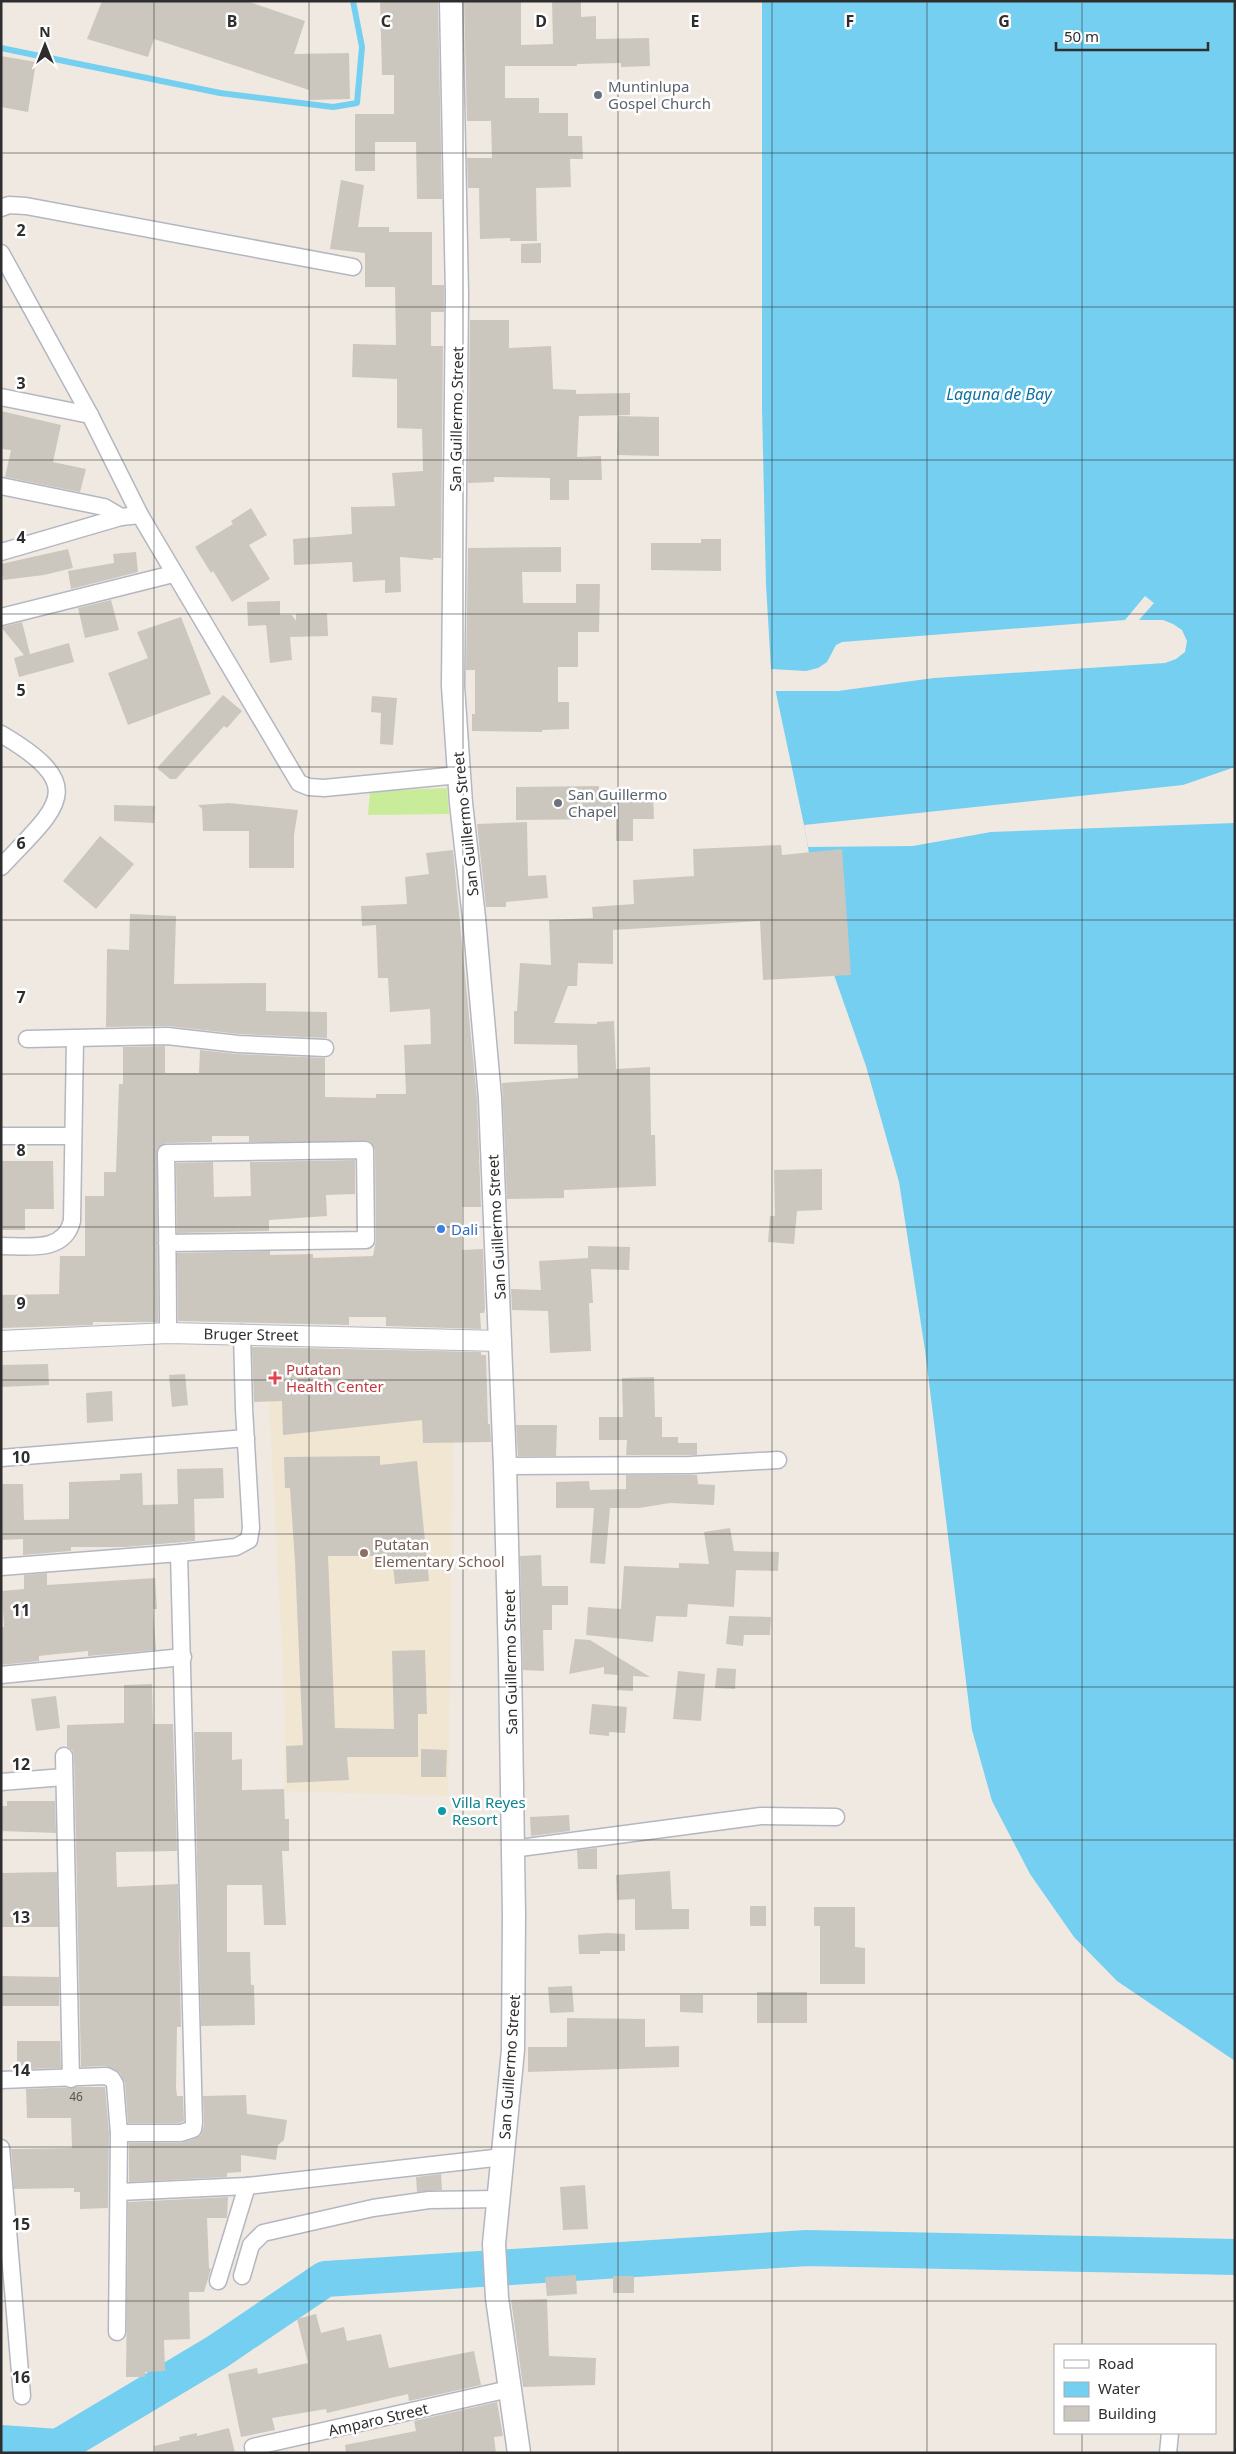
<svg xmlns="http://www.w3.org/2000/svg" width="1236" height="2454" font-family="'Noto Sans',sans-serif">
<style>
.education{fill:#f0e6d1}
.pitch{fill:#c9ec9a}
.water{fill:#75cff0}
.pier{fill:#efe9e1}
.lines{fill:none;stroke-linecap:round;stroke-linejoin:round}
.stream{stroke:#75cff0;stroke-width:6}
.river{stroke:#75cff0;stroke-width:36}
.building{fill:#cbc7bf}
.minor-casing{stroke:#b4b7c1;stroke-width:19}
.tertiary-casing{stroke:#b4b7c1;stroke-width:22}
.secondary-casing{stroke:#b4b7c1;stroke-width:25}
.minor{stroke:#fff;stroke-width:16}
.tertiary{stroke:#fff;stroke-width:20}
.secondary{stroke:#fff;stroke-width:22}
.grid{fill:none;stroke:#2e2e2e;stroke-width:1;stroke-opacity:0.55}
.worship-dot{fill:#6b7280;stroke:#fff;stroke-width:2}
.shop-dot{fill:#3f7fe0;stroke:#fff;stroke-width:2}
.health-dot{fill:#e0444e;stroke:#fff;stroke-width:2}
.education-dot{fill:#8d6e63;stroke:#fff;stroke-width:2}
.culture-dot{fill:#0f9aa8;stroke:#fff;stroke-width:2}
.labels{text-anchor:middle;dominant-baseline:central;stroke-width:5;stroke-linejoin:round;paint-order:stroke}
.number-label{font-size:12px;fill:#555452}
.worship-label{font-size:15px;fill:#5b616d;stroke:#fff;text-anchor:start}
.street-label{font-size:15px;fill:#2e2e2e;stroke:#fff}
.shop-label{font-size:15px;fill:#366cbe;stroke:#fff;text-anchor:start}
.health-label{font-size:15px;fill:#be3a42;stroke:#fff;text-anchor:start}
.education-label{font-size:15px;fill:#785e54;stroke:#fff;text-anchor:start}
.culture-label{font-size:15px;fill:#0d838f;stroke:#fff;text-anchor:start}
.water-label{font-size:16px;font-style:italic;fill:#0d6fa3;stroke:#fff}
.grid-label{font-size:16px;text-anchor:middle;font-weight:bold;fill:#2e2e2e;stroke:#fff;stroke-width:5;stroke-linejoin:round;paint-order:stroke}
</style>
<rect width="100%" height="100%" fill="#efe9e1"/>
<path class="education" d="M454,1385l-6,411 -164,-5 1,-85 -16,-306z"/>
<path class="pitch" d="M447,788l2,26 -81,1 2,-24z"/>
<path class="water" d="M762,1h473v2060l-118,-80 -43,-44 -44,-63 -38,-73 -20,-71 -47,-380 -26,-168 -33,-116 -39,-111 -23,-130 -33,-156 -5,-84 -4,-178z"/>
<g class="pier">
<path d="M1145,596l9,7 -15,17h24l10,4 9,6 5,11 -2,11 -9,7 -11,4 -231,15 -96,13h-63l-4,-22 35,2 12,-3 9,-6 9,-17 6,-3 283,-22z"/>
<path d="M1235,767v56l-244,9 -78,14 -105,1 -4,-22 379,-40z"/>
</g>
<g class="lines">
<path class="stream" d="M1,48l219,45 113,14 24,-4 5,-56 -9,-46"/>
<path class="river" d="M1,2443l57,4 159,-95 108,-73 482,-31 428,9"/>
</g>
<g class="building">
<path d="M102,1h145l58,20 -11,33 55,-1 1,46 -41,1v-10l-155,-51 -6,18 -61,-18z"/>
<path d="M380,1h58l4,198h-25l-1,-57h-41v29h-20v-57h39v-39h-12z"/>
<path d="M464,1h57v44l32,-1 -1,-43h29v16l15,-1v23l53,-1 1,28 -29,1v-4l-44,1v2h-72v32h34v15h29v23h14l1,23h-13l1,28 -35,1 1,53h-27v-3l-30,1 -1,-51h-11l-1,-30h25l-1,-37h-24z"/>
<path d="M1,56l35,6 -8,50 -27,-5z"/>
<path d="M341,180l23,5 -6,42h31v5h43v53h12v27h-13v34h12l-2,212h-8v2l-33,-3 1,35 -16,1v-13l-32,2 -1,-20 -58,3 -1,-26 59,-5 -1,-27 44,-1 -3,-33 31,-2 -1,-42 -25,-1v-49l-45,-2 1,-33 43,1 -1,-58h-30v-34l-35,-4z"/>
<path d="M541,243v20h-20v-19z"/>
<path d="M470,320h39v28l42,-2 2,43 23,1v4l54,-1v22l-51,1 -2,41 24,-1 1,24h-33v20h-19v-22l-56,-1v5l-26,1z"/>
<path d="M1,411l60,14 -8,37 33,7 -6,23 -75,-15 6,-27 -10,-1z"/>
<path d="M618,416l41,1v39l-42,-1z"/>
<path d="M251,508l16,27 -18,10 21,34 -38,23 -19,-31 -2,2 -16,-26 38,-23 -2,-3z"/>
<path d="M701,539h20v32l-70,-1v-27h50z"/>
<path d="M561,547v25h-39l1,31h53v-19h24l-1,48h-21v35h-20v35h11v27l-27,1v2l-70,-1v-17h3v-44h-9l2,-122z"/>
<path d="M68,549l5,19 -29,7 -41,5 -2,-16z"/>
<path d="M136,552l2,20 -67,17 -3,-18 46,-8 -1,-9z"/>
<path d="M111,600l8,30 -34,8 -7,-30z"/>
<path d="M280,601v14h12l4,6v-7l31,-1 1,23 -38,1 2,23 -22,3 -4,-38 -18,1 -1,-24z"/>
<path d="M181,617l30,77 -83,31 -20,-52 40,-15 -11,-26z"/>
<path d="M22,622l8,32 39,-11 5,19 -55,15 -5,-19 10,-3 -23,-28z"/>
<path d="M223,695l19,16 -15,17 -3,-2 -48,53h-6l-13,-11z"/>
<path d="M372,696l25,2 -4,47 -13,-1 1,-31 -10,-1z"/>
<path d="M599,786v6l54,-1 1,28h-21v22h-17v-22l-100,1v-33z"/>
<path d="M229,803l69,7 -4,25v33h-45v-37h-46l-1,-22 -4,-4z"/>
<path d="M114,805l41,1 -1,17 -40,-2z"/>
<path d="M527,822l1,54 18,-1 2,23 -42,4v5h-20l-9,-83z"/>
<path d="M100,836l34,28 -38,45 -33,-28z"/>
<path d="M781,845l1,10 60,-6 9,126 -88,5 -3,-59 -147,9v34l-35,-1 -1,23h-9l-14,37 43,1v-2l17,-1 2,48 34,-2 1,68h4l1,51 -92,4v8l-57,1 -5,-116 76,-5 -1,-33 -63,-1v-33h3l3,-48 31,2 -2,-45 44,-2 -1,-11 42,-3 -1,-24 61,-4 -1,-27z"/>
<path d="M453,850l24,249 4,108h-19v43l21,-1 2,60 -1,4h-4l1,16 -95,-3v-9h-37v8l-171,-4 -1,-68 93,-2v4l43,-1v4l60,-2 3,-16 -1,-90 -5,-8h-121v-6h-37v6l-46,1 -9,6 1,173h-65v3l-92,3v-33l58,-1 1,-38h25v-60h19v-24h12l3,-88h4v-37l42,-1v27h34l1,-23 37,4 88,4v39l51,1v-4h30l-2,-49 27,-1 -1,-35 -40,3 -2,-34h-10l-2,-53 -14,1 -1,-20 46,-2 -2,-27 24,-3 -3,-21z"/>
<path d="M130,914l46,2 -2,68 92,-1v28l61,1v26l-88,-4 -71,-8 -62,1 1,-78 22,1z"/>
<path d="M355,1160v34l-29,1 1,21 -58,4v11l-92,2 -1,-70 37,-1 1,35 37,-1 -1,-34z"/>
<path d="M1,1161h52l1,48h-29v21h-24z"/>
<path d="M822,1169v41l-25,1 -3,33 -26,-2 2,-26h5l-1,-46z"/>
<path d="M588,1246l42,1 -1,23 -38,-1 2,34h-4l2,48 -41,2 -2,-42 -36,-1 -1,-21 30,1 -2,-29 49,-3z"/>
<path d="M252,1347l229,5v3h5l2,69h2l1,18 -68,1 -1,-23 -139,15 -1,-34 -28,1z"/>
<path d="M48,1364l1,21 -48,2v-22z"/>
<path d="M185,1374l3,31 -16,2 -3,-32z"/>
<path d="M654,1377l1,40h7v20h16v6h19v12h-71l1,-15h-28v-23h24l-1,-39z"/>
<path d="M112,1391l1,30 -26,2 -1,-30z"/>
<path d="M516,1425h41l-1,31h-38z"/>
<path d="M380,1456v9l37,-4 12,120 -34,3 -3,-28h-64l7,172 59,1 -2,-78 33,-1 2,64h-9v43h-71l2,23 -62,3 -1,-37 17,-1 -8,-184 -5,-73h-5l-1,-31z"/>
<path d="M223,1468l1,30 -30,1 1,42 -70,6h-54v4l-48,4v-16l-22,1v-56h22l1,36 45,-1v-37l51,-2v-6l22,-1 1,32 35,-1 -1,-35z"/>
<path d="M626,1475h71l1,9 17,1 -1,20 -44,-2 -31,5h-29l-5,56 -15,-1 4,-55h-38v-26l33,-1 1,9 36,-1z"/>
<path d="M730,1528l4,23 45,1 -1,19 -42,-1 -2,37 -46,-3 -1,13 -31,-1 -3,26 -67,-7 2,-28 33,2 3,-43 55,2v-5l30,1 -5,-32z"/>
<path d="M541,1555l1,31h26v19h-16v25h-9l1,41 -21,-1 -3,-114z"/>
<path d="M47,1573v12l108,-7 2,31h-4l3,41 -68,6v-5l-31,3 -18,2v5l-38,4v-38h3l-2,-36 22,-2v-14z"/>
<path d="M729,1616l42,1 -1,18h-26l-1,11 -17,-2z"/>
<path d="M575,1639l15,1 60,37 -17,-1v15l-16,-1 1,-15 -14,-1v-7l-35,7z"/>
<path d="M717,1668l19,1 -1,20 -20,-1z"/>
<path d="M678,1671l27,3 -4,47 -28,-2z"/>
<path d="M152,1684l1,40h20l4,127 -61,1 1,35 61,-3 3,143h-4l-1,60 1,9h6l1,25 -5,2h-51l-3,-40 -5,-10 -14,-7 -25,1 -7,-311 -2,-6 -5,-3v-22l57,-2v-38z"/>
<path d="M56,1696l4,32 -24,3 -5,-32z"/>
<path d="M592,1704l35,3 -2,26 -16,-1v4l-20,-2z"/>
<path d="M194,1732h38v28l10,-1v31l42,-1 1,30h4v32h-7l4,74h-22l-2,-40h-35v67h23l1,33h3l1,40 -54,1z"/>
<path d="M421,1749l26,1 -1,27h-25z"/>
<path d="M7,1801h48l1,32 -55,-2v-25h6z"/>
<path d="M569,1815l1,16 -39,5 -1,-19z"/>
<path d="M597,1848v21h-19l-1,-19z"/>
<path d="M670,1871l2,38h17v20l-54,1v-31l-18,1 -1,-25z"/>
<path d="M57,1872l1,55h-57v-54z"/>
<rect x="750" y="1906" width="16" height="20"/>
<path d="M814,1907h41v40l10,1v36h-45v-58h-6z"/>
<path d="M607,1933l18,1v17h-25v3h-21l-1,-19z"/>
<path d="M1,1976l58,1v29h-58z"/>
<path d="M572,1986l2,26 -24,1 -2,-26z"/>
<rect x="757" y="1992" width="50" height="31"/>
<path d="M680,1995h23v18l-23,-1z"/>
<path d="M567,2018l78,1v28l34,-1v21l-151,5v-25h39z"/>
<path d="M17,2041h43l1,27 -35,1v-4l-9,1z"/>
<path d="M77,2087h28l4,46 -1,75 -28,1v-17h-6v-4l-60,1 -3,-40 61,-1 -1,-30h-44l-1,-29z"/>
<path d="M246,2095l1,19 40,6 -3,20 -6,5 -2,15 -35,-5v17l-14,1v4l-98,5v-39h52l15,-5 5,-3 3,-10 -1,-29z"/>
<path d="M441,2174l1,16 -25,2 -1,-15z"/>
<path d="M585,2185l3,44 -25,1 -3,-43z"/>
<path d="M228,2197l-1,21h-20l2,50 2,1 -7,23h-15l1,47 -26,1 1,31 -20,1v5h-19l2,-175z"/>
<path d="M576,2275l1,19 -30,2 -2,-19z"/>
<rect x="613" y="2276" width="21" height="17"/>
<path d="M547,2299l2,57 47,2 -1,27 -72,2 -12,-87z"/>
<path d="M316,2314l5,19 23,-6 3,14 34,-7 8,34 85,-17 7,34 -72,16 -1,-7 -81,19 -1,-4 -54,9 3,12 -34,7 -13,-63 29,-6 1,6 50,-11 -11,-44z"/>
<path d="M497,2402l6,34 -9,1 2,16h-150l-1,-8 71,-14 -2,-10z"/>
<path d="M229,2428l6,25h-80l-1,-7 26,-6 -1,-3 18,-4v3z"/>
</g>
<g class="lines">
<defs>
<g id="minor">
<path d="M1,208l8,-3 17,1 327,61"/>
<path d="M1,253l89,162 50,100 159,268 10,4 15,1 135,-13"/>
<path d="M1,397l89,18"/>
<path d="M1,486l103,21 17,10"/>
<path d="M1,552l120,-35 19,-2"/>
<path d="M1,617l172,-43"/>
<path d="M1,734c90,53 57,72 0,133"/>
<path d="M27,1039l140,-3 71,8 87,4"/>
<path d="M1,1136h72"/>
<path d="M167,1243l199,-3 -1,-90 -199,3c1,60 2,120 2,180"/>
<path d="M1,1246c27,0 63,7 71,-25l3,-182"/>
<path d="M1,1458l245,-20"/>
<path d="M505,1466l185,-1 88,-5"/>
<path d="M1,1567l178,-14 57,-6 13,-7 2,-12 -7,-119 -2,-76"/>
<path d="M1,1675l182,-18"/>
<path d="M64,1756l7,323"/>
<path d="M1,1782l63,-5"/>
<path d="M512,1849l249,-33 75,1"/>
<path d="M1,2080l105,-4 6,3 3,5 4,49 -2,199"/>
<path d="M119,2133h62l12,-4 1,-6 -15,-570"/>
<path d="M1,2148l21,248"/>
<path d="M119,2192l128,-6 256,-29"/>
<path d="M242,2276l9,-31 12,-12 110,-25 56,-8 70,-1"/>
<path d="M218,2281l29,-95"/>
<path d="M254,2453l-1,-6 256,-58"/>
<path d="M1168,2453l2,-20"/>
</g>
<path id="tertiary" d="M1,1341l167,-8 333,8"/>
<path id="secondary" d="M451,1l6,294 -4,391 8,117 13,115 16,180 15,368 5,194 4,255 -1,135 -19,194 3,54 22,155"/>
</defs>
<use href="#minor" class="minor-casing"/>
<use href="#tertiary" class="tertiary-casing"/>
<use href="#secondary" class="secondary-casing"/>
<use href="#minor" class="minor"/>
<use href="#tertiary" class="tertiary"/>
<use href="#secondary" class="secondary"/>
</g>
<path class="grid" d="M154,1v2452M309,1v2452M463,1v2452M618,1v2452M772,1v2452M927,1v2452M1082,1v2344M1,153h1234M1,307h1234M1,460h1234M1,614h1234M1,767h1234M1,920h1234M1,1074h1234M1,1227h1234M1,1380h1234M1,1534h1234M1,1687h1234M1,1840h1234M1,1994h1234M1,2147h1234M1,2301h1234M1082,2433v20"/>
<g class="worship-dot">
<circle cx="598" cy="95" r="5"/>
<circle cx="558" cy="803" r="5"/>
</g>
<circle class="shop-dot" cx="441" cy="1229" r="5"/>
<path class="health-dot" d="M272.5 1370.5h5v5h5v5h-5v5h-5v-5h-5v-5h5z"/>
<circle class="education-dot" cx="364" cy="1553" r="5"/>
<circle class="culture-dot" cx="442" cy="1811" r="5"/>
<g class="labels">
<g class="number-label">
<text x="76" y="2096">46</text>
</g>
<g class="worship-label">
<text x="608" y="86">Muntinlupa<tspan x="608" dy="17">Gospel Church</tspan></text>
<text x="568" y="794">San Guillermo<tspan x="568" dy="17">Chapel</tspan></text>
</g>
<g class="street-label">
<text transform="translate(456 419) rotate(-89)">San Guillermo Street</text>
<text transform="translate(465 824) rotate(-96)">San Guillermo Street</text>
<text transform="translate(496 1227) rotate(-93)">San Guillermo Street</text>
<text transform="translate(251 1334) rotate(1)">Bruger Street</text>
<text transform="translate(510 1662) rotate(-91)">San Guillermo Street</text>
<text transform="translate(509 2067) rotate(-86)">San Guillermo Street</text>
<text transform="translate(378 2419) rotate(-13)">Amparo Street</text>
</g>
<g class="shop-label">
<text x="451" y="1229">Dali</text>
</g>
<g class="health-label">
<text x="286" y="1369">Putatan<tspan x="286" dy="17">Health Center</tspan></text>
</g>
<g class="education-label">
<text x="374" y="1544">Putatan<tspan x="374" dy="17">Elementary School</tspan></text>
</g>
<g class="culture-label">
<text x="452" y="1802">Villa Reyes<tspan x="452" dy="17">Resort</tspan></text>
</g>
<g class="water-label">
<text x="999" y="394">Laguna de Bay</text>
</g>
</g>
<g class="grid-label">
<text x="232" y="27">B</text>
<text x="386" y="27">C</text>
<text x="541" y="27">D</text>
<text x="695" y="27">E</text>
<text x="850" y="27">F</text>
<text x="1004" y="27">G</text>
<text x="21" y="236">2</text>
<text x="21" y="389">3</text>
<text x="21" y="543">4</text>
<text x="21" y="696">5</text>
<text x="21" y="849">6</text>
<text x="21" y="1003">7</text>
<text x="21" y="1156">8</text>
<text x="21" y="1309">9</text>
<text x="21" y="1463">10</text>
<text x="21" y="1616">11</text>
<text x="21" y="1770">12</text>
<text x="21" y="1923">13</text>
<text x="21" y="2076">14</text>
<text x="21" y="2230">15</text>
<text x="21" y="2383">16</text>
</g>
<rect width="1236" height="2454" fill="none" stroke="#2e2e2e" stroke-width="5"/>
<rect x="1054" y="2344" width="162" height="90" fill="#ffffff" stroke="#ababab"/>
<rect x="1064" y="2360" width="25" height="8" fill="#ffffff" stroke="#ababab"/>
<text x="1098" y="2369" font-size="15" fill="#2e2e2e">Road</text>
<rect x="1064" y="2382" width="25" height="15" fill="#75cff0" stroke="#ababab"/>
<text x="1098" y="2394" font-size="15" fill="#2e2e2e">Water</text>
<rect x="1064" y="2406" width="25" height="15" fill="#cbc7bf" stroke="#ababab"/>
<text x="1098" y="2419" font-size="15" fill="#2e2e2e">Building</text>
<g transform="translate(45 45)" stroke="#ffffff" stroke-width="4" paint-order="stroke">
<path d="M0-4L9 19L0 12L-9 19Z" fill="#2e2e2e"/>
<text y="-8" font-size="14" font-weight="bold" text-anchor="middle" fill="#2e2e2e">N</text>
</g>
<path d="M1056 42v8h152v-8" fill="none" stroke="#2e2e2e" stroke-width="2.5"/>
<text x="1064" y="42" font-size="15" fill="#2e2e2e" stroke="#ffffff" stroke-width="4" paint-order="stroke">50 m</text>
</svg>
